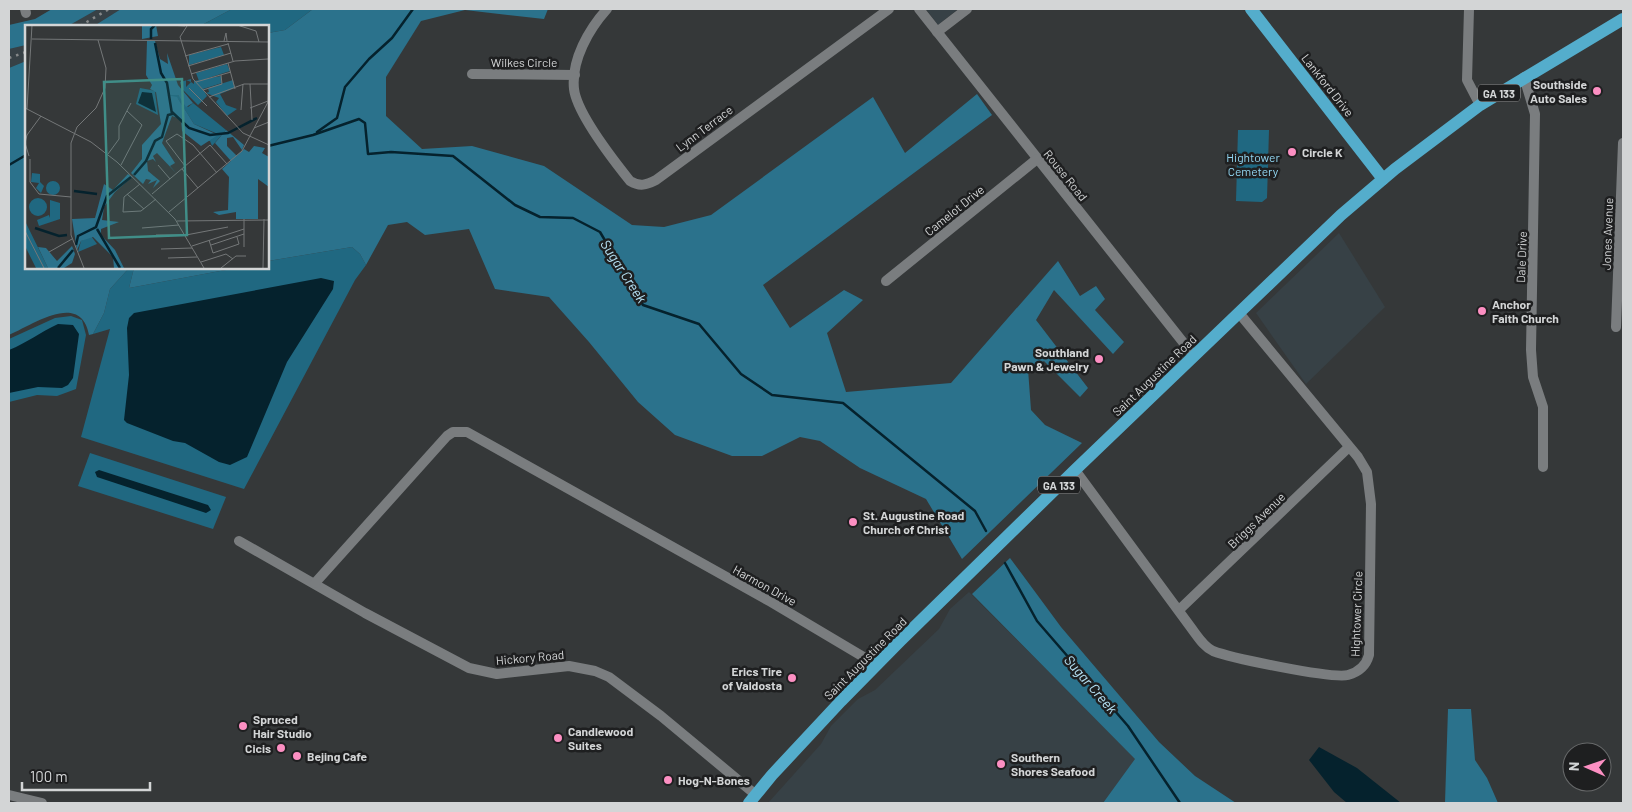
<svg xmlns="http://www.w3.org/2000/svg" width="1632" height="812" font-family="Barlow,sans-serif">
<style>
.built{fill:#374146}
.green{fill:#206881}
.forest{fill:#2b728c}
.water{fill:#05222d}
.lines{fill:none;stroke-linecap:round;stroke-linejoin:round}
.stream{stroke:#05222d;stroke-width:2.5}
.minor{stroke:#7a7d7f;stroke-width:10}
.major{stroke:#54adcc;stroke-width:12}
.rail{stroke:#858889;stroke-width:2.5;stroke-dasharray:2.5 5;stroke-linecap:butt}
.poi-dot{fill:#fc8fc2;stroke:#1e1f20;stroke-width:2}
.labels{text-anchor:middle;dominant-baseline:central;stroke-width:5;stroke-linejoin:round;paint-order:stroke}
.shield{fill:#1e1f20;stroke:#9d9e9f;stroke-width:1}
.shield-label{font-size:11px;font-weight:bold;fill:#d3d5d6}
.street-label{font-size:12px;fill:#d3d5d6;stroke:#1e1f20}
.poi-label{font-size:12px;font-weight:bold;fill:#d3d5d6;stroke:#1e1f20;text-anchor:start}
.park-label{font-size:12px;fill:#92d6f2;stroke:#1e1f20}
.water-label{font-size:14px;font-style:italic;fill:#b6e2f5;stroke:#1e1f20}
.inset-river{fill:none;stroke:#05222d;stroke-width:2.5}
.inset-road{fill:none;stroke:#747778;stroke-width:1}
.view{fill:#408e88;fill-opacity:0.15;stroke:#408e88;stroke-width:2.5}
.inset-edge{fill:none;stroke:#d3d5d6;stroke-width:2.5}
</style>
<rect width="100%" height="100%" fill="#353839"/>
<g class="built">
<path d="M98,9h23l-27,17h-26z"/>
<path d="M926,9h32l-20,16z"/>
<path d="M26,45v16l-17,7v-19z"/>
<path d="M1339,233l46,74 -79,77 -50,-71z"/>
<path d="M969,592l167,167 -33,44h-335l53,-59 10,-18 27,-27 17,-9 64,-61 11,-20z"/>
</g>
<g class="green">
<path d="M232,9h81l-28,21 -17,3v-7h-68z"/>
<path d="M1238,130h31l-2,68 -5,4 -26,-1z"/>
<path d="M352,247l8,7 6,11 -11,15 -111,209 -163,-52 29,-108 -17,5 11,-21 6,-24 19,-21h5l-5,20 107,-20h32v-7z"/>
<path d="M71,316l11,4 4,15 -10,54 -19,7 -20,-1 -28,7v-63l46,-21z"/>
<path d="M90,453l136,44 -13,32 -135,-43z"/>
</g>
<g class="forest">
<path d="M52,9h46l-30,17h-42v19l-17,4v-24l26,-6z"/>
<path d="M121,9h111l-32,17h-106z"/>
<path d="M313,9h235l-4,10 -79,-9 -44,11 -35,56v39l36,33 50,-3 72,20 88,59 32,2 47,-12 162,-118 32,56 72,-59 15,21 -229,170 27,43 54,-38 19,10 -36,33 19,59 105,-9 107,-122 22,35 16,-10 9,13 -10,11 29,32 -11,12 -59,-64 -18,30 52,68 -8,9 -36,-36 -16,8 3,41 14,15 37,18 -120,116 -36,-60 -66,-31 -40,-27 -20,-4 -38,19h-30l-57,-21 -37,-33 -49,-60 -40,-45 -54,-8 -26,-60 -44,6 -18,-13 -19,3 -22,40 -6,-11 -8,-7 -84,14v-228l17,-3z"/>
<path d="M26,61v207h103l-19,21 -6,24 -11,21 -4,1c-8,-44 -55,-11 -80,0v-267z"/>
<path d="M134,268h102l-107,20z"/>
<path d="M1010,558l51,69 98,115 36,34 41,27h-133l32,-44 -163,-165z"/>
<path d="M1448,709h23l4,51 12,18 11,25h-53z"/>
</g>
<g class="water">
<path d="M321,278l13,3 -1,8 -46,73 -40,95 -17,8 -11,-3 -34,-19 -12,-2 -46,-18 -3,-3 5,-45 -2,-47 2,-10 5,-5z"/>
<path d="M58,324l15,1 6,9 -6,44 -5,7 -6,3 -24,-1 -29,6v-43c18,-7 31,-18 49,-26z"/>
<path d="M99,470l109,35 3,5 -5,3 -109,-36 -2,-5z"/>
<path d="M1319,747l38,21 44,35h-54l-13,-11 -25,-32z"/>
</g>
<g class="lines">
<g class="stream">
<path d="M317,132l20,-14 8,-31 24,-28 23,-21 21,-29"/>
<path d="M268,146l45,-11 46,-16 6,4 3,31 23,-2 62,4 62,49 25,12 33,1 27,14 43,73 56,19 42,50 31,21 71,8 132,108 11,20"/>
<path d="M9,165l17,-10"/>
<path d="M1005,563l32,58 91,105 52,77"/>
</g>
<g class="minor">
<path d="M25,9l1,4"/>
<path d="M607,9c-18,20 -36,51 -33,80 3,25 40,72 56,92 10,6 16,4 26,-1l233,-171"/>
<path d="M919,9l275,347"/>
<path d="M1469,9l-2,71 13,25"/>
<path d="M937,32l30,-23"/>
<path d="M472,74l103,1"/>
<path d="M1524,77l11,37 -4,236 2,27 10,30v60"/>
<path d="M886,281l151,-122"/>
<path d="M1616,327l7,-184"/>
<path d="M1075,470l117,159c6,8 12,18 21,22 18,7 119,28 135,24 11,-3 18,-9 21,-20l2,-151 -4,-32 -9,-15 -119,-144"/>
<path d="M239,541l126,72 104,55 28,6 72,-8 26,5 14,6 52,39 95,79"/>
<path d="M315,583l132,-147 6,-4h14l304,170 106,63"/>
<path d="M1179,610l170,-163"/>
<path d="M9,795l33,8"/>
</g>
<g class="major">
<path d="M1251,9l132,170"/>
<path d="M749,803l23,-28 69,-74 59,-60 175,-171 266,-255 54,-46 85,-64 143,-86"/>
</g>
<g class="rail">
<path d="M80,26l29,-17"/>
<path d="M9,58l17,-6"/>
</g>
</g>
<g class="poi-dot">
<circle cx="1597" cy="91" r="5"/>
<circle cx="1292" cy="152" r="5"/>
<circle cx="1482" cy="311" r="5"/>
<circle cx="1099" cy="359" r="5"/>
<circle cx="853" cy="522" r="5"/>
<circle cx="792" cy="678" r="5"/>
<circle cx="243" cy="726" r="5"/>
<circle cx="558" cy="738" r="5"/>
<circle cx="281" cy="748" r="5"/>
<circle cx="297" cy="756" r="5"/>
<circle cx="1001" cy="764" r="5"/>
<circle cx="668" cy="780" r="5"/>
</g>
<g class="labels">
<g class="shield">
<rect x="1478" y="84.5" width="42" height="17" rx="4"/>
<rect x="1038" y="476.5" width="42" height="17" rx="4"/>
</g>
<g class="shield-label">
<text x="1499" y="93">GA 133</text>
<text x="1059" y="485">GA 133</text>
</g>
<g class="street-label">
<text x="524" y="62">Wilkes Circle</text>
<text transform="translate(1328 85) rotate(52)">Lankford Drive</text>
<text transform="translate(704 128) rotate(-37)">Lynn Terrace</text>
<text transform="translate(1066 175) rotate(51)">Rouse Road</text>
<text transform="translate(954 210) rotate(-39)">Camelot Drive</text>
<text transform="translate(1607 234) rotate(-88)">Jones Avenue</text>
<text transform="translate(1521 257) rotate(-88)">Dale Drive</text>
<text transform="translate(1154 375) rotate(-44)">Saint Augustine Road</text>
<text transform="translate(1256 520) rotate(-44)">Briggs Avenue</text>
<text transform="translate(765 585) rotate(29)">Harmon Drive</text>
<text transform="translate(1356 614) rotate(-88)">Hightower Circle</text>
<text transform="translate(530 657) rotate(-5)">Hickory Road</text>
<text transform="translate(865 658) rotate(-45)">Saint Augustine Road</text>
</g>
<g class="poi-label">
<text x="1587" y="84" text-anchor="end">Southside<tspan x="1587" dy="14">Auto Sales</tspan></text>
<text x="1302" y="152">Circle K</text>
<text x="1492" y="304">Anchor<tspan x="1492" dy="14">Faith Church</tspan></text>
<text x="1089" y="352" text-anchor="end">Southland<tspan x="1089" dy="14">Pawn &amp; Jewelry</tspan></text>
<text x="863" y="515">St. Augustine Road<tspan x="863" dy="14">Church of Christ</tspan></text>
<text x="782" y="671" text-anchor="end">Erics Tire<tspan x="782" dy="14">of Valdosta</tspan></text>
<text x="253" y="719">Spruced<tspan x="253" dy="14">Hair Studio</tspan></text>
<text x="568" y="731">Candlewood<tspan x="568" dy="14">Suites</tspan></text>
<text x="271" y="748" text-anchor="end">Cicis</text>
<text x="307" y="756">Bejing Cafe</text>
<text x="1011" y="757">Southern<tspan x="1011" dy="14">Shores Seafood</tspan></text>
<text x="678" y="780">Hog-N-Bones</text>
</g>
<g class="park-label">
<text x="1253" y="157">Hightower<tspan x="1253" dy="14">Cemetery</tspan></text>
</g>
<g class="water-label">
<text transform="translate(624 271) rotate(57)">Sugar Creek</text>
<text transform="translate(1091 684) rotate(49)">Sugar Creek</text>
</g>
</g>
<g transform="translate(25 25)">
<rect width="244" height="244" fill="#353839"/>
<path d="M196,22l3,8 -35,10v-10zM202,39l3,7 -31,10 -3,-8zM196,51l1,7 -19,6 4,7 -9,9 -16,-16 -2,-7 11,-3v3l-5,-2v7l5,-5 3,2v-3zM208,55l2,8 -15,6 6,11 11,4 -10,7 -11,-14 3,-4 -13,-5 3,-1 -1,-4zM115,63l38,7 10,12 5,-4 33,27 -14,16 -2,-5h-4l12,-7 -24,-10 -16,-25 -23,-7 3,23 -22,-11zM7,148l8,1v8l4,4 -3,7 -5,-5 3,-5 -8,-1zM21 163a7 7 0 1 1 14 0a7 7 0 1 1-14 0ZM4 182a9 9 0 1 1 18 0a9 9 0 1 1-18 0ZM25,175l10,3v16l-21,7 -2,-6 12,-5 1,3zM0,196l23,47h-12l-11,-22zM66,211l6,8 -19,8 3,-11z" fill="#206881"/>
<path d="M131,0l2,11 -16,3v-14zM122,16h8l5,18 8,5 -1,-11 11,32 15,18 -7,4 -8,-12h-11l10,2 17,27 24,11 -17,11 -19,-15 -1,-12 -9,-3 -10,27 13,20 -5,3 6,7 -19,-20 -4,3 3,6 -3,-3 -6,2 1,10 12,10 -7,7 4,-8 -9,4 3,-4 -5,-1 -3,5 -12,-11 11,-14v-14l19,-21 -5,-32 -6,-3 2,-4 -6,-10zM201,105l18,15 -2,5 -9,-13 -6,1v8l10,10 -6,5 -16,-18zM229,121l11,2 -3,5 7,4v30l-11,-8v40h-22v-7l-17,3 -6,-3 15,-2 1,-33 -7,-8 22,-20 5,3zM103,149l4,3 -17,15 -11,15 -2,13 17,2 -18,7v6l14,15 9,18h-10l-1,-11 -20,-20 -12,4 -4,9 -5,-31 23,-1 9,-34 9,6zM47,221l3,8 -3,9 -8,5h-16l-10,-21 8,1 11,13z" fill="#2b728c"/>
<path d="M117,67l10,1 4,19 -18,-9z" fill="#05222d"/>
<path class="inset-river" d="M126,14v-10l4,-4M147,87l17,16 21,7 18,-2 29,-15M109,150l12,-14 9,-20 7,-4 6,-22 4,-1 -5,-31 -6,-10 -6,-30M49,166l23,3M10,203l24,8 8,-1M72,204l23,39M51,220l2,-9 18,-9 11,-31 24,-19M33,243l15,-18"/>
<path class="inset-road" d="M145,0l15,1M212,0l19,6 3,11M162,1l-7,11 13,42 50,54 26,12M7,14l237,3M199,16l2,-8 1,8M203,18l5,18M160,31l43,-12M203,38l7,26M163,41l43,-13M166,49l44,-13 33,-2M171,57l35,-10M225,59l2,36M164,63l18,18M178,65l19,-6 -1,-9M184,72l35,-13h24M0,83l66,34 26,20 58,57 29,49M225,83l18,-7M2,84l5,-84M216,85l2,-26M229,103l15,-6M152,109l16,11 24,28M152,109l-11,7 19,25M83,129l11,-15v-13l12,-23M4,131l-4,-13 2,-8 14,-19M5,134v23l9,12 32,3M96,140l21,-40 -15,-14M133,140l12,14M157,144l16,19M115,159l-16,13 -1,15 18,-1 15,-12M102,169l17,15M127,169l58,-49 17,19M144,187l73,-61 26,-49 1,-66M219,194v28M152,196l92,-1M117,203l37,-3M0,206l19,37M131,210h30l42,-8M184,215l4,13 26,-9 -2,-7M186,220l33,-11M167,221l52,-17M136,224l31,-1M24,227l23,-13M143,233l29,-1M176,237l25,-8 7,5M59,243l-13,-33v-92l6,-16 19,-19 9,-20 1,-20 -8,-28M196,243l15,-12h10M238,243l1,-49"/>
<path class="view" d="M157,54l5,156 -78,3 -5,-156z"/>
<rect width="244" height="244" class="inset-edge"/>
</g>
<rect width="1632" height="812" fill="none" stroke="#d3d5d6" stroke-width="20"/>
<g transform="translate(1587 767) rotate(272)"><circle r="24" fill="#1e1f20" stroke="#666869"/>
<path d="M0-4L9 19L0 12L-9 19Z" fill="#fc8fc2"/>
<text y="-8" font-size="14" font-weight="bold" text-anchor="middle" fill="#d3d5d6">N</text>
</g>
<path d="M22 782v8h128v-8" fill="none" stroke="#d3d5d6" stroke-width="2.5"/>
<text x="30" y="782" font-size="15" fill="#d3d5d6" stroke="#1e1f20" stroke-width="4" paint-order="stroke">100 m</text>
</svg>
